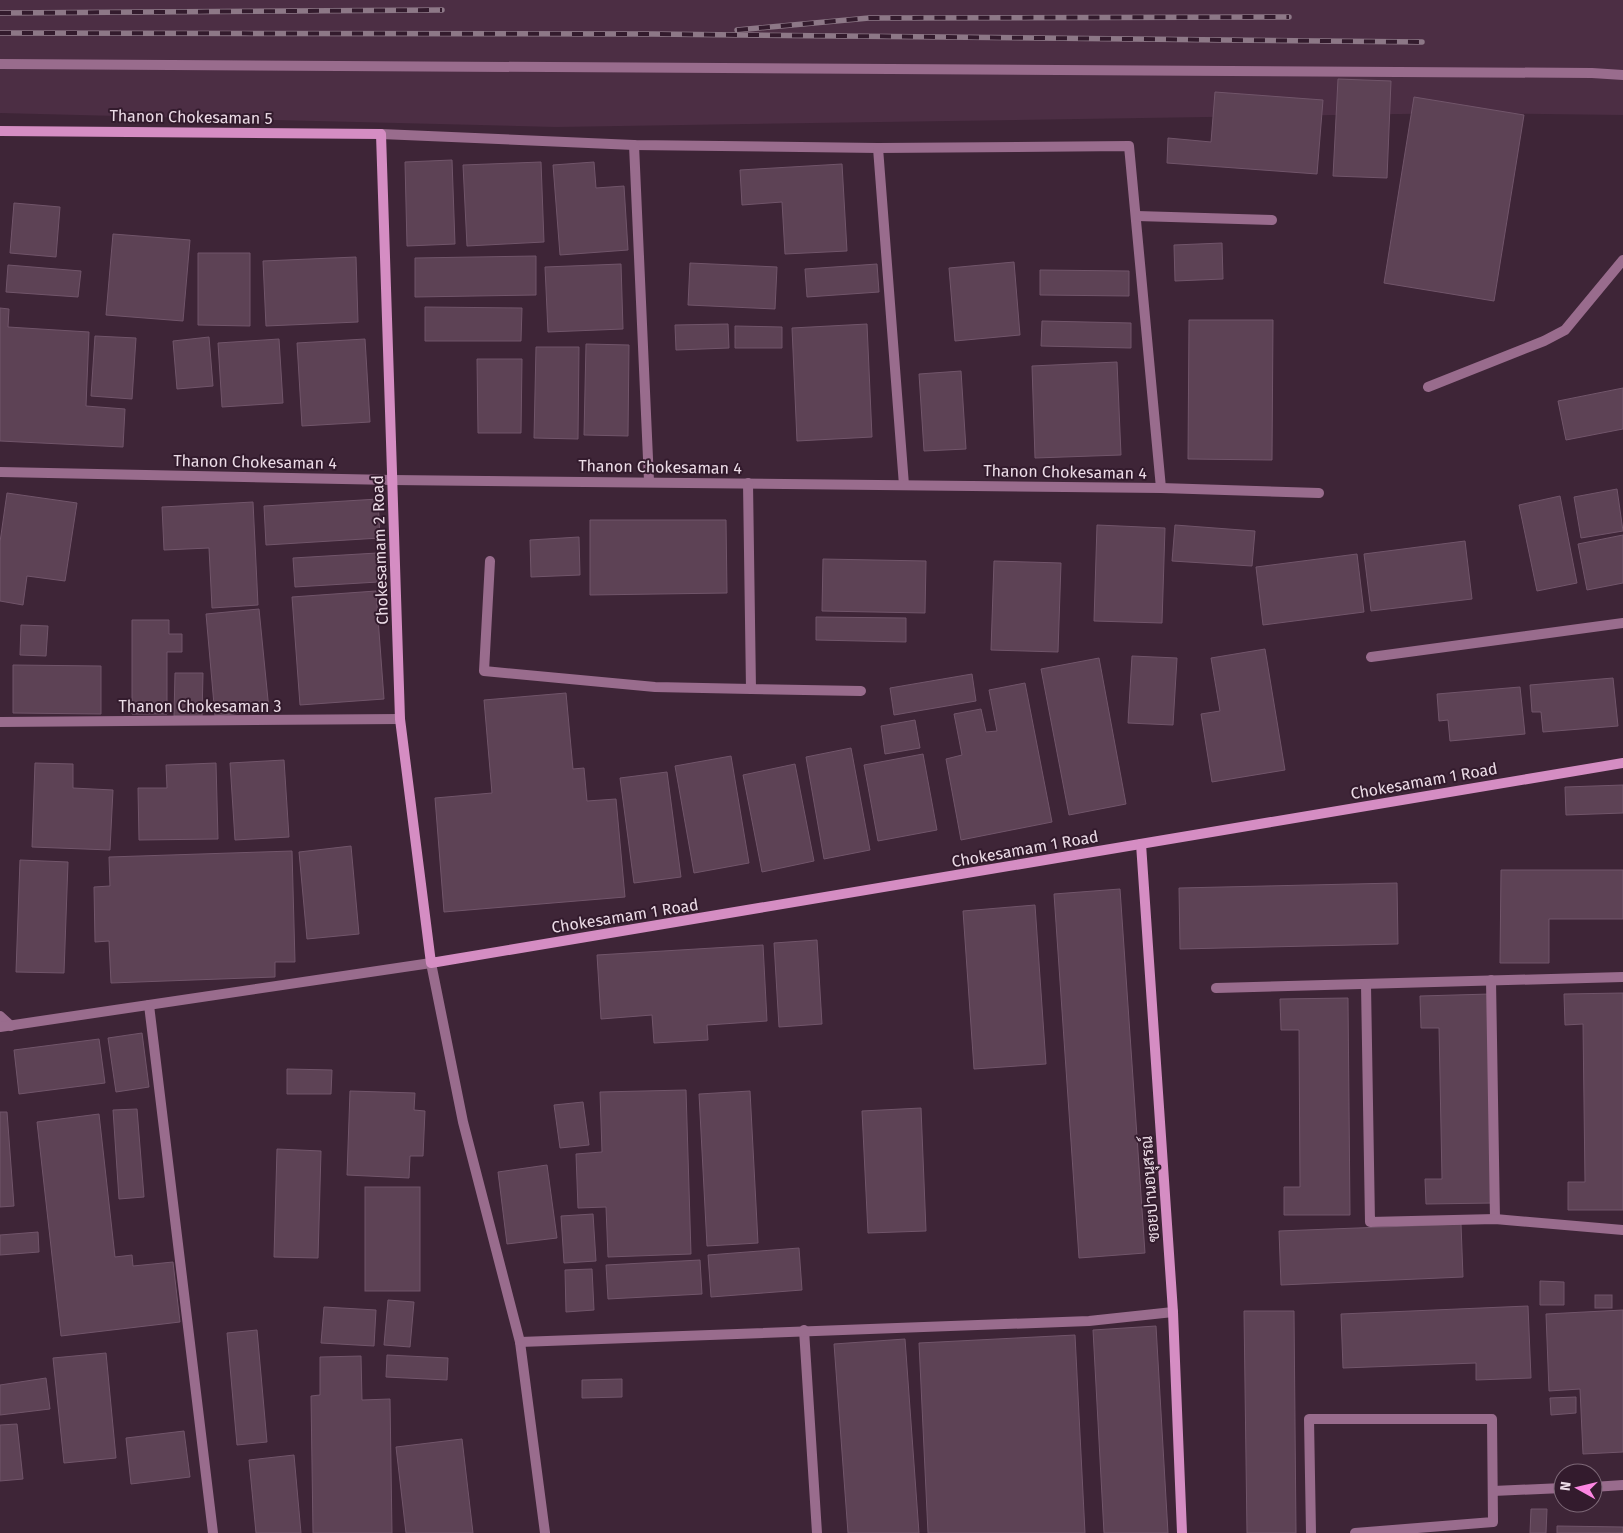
<svg xmlns="http://www.w3.org/2000/svg" width="1623" height="1533" font-family="'Fira Sans',Sarabun,sans-serif">
<style>
.built{fill:#4c2e44}
.building{fill:#5d4255;stroke:#71556a}
.lines{fill:none;stroke-linecap:round;stroke-linejoin:round}
.lane{stroke:#996c8d;stroke-width:10}
.street{stroke:#996c8d;stroke-width:10}
.secondary{stroke:#d58dc3;stroke-width:10}
.rail-casing{stroke:#8d7887;stroke-width:5.5}
.rail{stroke:#331b2d;stroke-width:4;stroke-dasharray:11;stroke-linecap:butt}
.labels{text-anchor:middle;dominant-baseline:central;stroke-width:4;stroke-linejoin:round;paint-order:stroke}
.street-label{font-size:16px;fill:#ecdce7;stroke:#331b2d}
</style>
<rect width="100%" height="100%" fill="#3e2537"/>
<path class="built" d="M0,0h1623v115l-158,-2 -909,14 -556,-14z"/>
<g class="building">
<path d="M1338,79l53,2 -4,97 -54,-2z"/>
<path d="M1215,92l108,8 -6,74 -150,-11 1,-25 43,4z"/>
<path d="M1414,97l110,18 -30,186 -110,-18z"/>
<path d="M452,160l3,84 -48,2 -2,-84z"/>
<path d="M541,162l3,80 -77,4 -4,-81z"/>
<path d="M594,162l2,26 28,-2 4,64 -68,5 -7,-90z"/>
<path d="M842,164l5,87 -62,3 -3,-52 -40,3 -2,-35z"/>
<path d="M14,203l46,4 -4,50 -46,-4z"/>
<path d="M113,234l77,6 -7,81 -77,-6z"/>
<path d="M1222,243l1,36 -48,2 -1,-36z"/>
<path d="M198,253h52v73l-52,-1z"/>
<path d="M536,256v39l-121,2v-39z"/>
<path d="M356,257l2,65 -92,4 -3,-65z"/>
<path d="M1014,262l6,73 -65,6 -6,-73z"/>
<path d="M690,263l87,4 -2,42 -87,-4z"/>
<path d="M621,264l2,65 -75,3 -3,-65z"/>
<path d="M877,264l2,28 -72,5 -2,-28z"/>
<path d="M8,265l73,6 -3,26 -72,-5z"/>
<path d="M1040,270l89,1v25l-89,-1z"/>
<path d="M425,307l97,1 -1,33h-96z"/>
<path d="M0,308l9,1 -1,18 81,5 -3,74 39,3 -2,38 -123,-6z"/>
<path d="M1189,320h84l-1,140 -84,-1z"/>
<path d="M1042,321l89,2v25l-90,-2z"/>
<path d="M728,324l1,24 -53,2 -1,-25z"/>
<path d="M867,324l5,113 -75,4 -5,-113z"/>
<path d="M735,326l47,1v21h-47z"/>
<path d="M95,336l41,2 -4,61 -41,-3z"/>
<path d="M209,337l4,49 -36,3 -4,-48z"/>
<path d="M279,339l4,64 -61,4 -4,-64z"/>
<path d="M365,339l5,83 -68,4 -5,-83z"/>
<path d="M586,344l43,1 -1,91 -44,-1z"/>
<path d="M536,347h43l-1,92 -44,-1z"/>
<path d="M477,359h45l-1,74h-43z"/>
<path d="M1117,362l4,93 -86,3 -3,-92z"/>
<path d="M961,371l5,78 -42,2 -5,-77z"/>
<path d="M1623,388v41l-57,11 -8,-39z"/>
<path d="M1617,489l6,42 -42,7 -7,-41z"/>
<path d="M7,493l70,10 -12,78 -38,-5 -4,29 -23,-4v-59z"/>
<path d="M1560,496l17,87 -40,8 -18,-86z"/>
<path d="M378,499l2,39 -114,7 -2,-39z"/>
<path d="M253,502l5,103 -46,3 -3,-60 -45,2 -2,-43z"/>
<path d="M590,520h136l1,73 -137,2z"/>
<path d="M1097,525l68,3 -3,95 -68,-2z"/>
<path d="M1175,525l80,6 -3,35 -80,-5z"/>
<path d="M1623,535v48l-36,7 -9,-46z"/>
<path d="M579,537l1,38 -49,2 -1,-37z"/>
<path d="M1465,541l7,58 -101,12 -7,-57z"/>
<path d="M377,553l1,29 -83,5 -2,-29z"/>
<path d="M1357,554l7,58 -101,13 -7,-58z"/>
<path d="M823,559l103,2 -1,52 -103,-2z"/>
<path d="M994,561l67,2 -3,89 -67,-2z"/>
<path d="M376,591l8,108 -84,6 -8,-108z"/>
<path d="M259,609l10,101 -54,6 -9,-102z"/>
<path d="M816,617l90,1v24l-90,-2z"/>
<path d="M132,620h37v14h13v18h-15v62h-35z"/>
<path d="M21,625l27,1 -2,30 -26,-1z"/>
<path d="M1265,649l20,121 -73,12 -11,-68 19,-3 -9,-53z"/>
<path d="M1132,656l45,2 -4,67 -45,-2z"/>
<path d="M1099,658l27,146 -57,11 -28,-146z"/>
<path d="M13,665l88,1v48l-88,-1z"/>
<path d="M175,673h28l-1,44 -28,-1z"/>
<path d="M972,674l4,27 -82,14 -4,-27z"/>
<path d="M1613,678l5,48 -75,6 -2,-20h-9l-2,-27z"/>
<path d="M1025,683l27,139 -91,18 -15,-81 16,-4 -8,-41 27,-5 5,23 11,-1 -8,-41z"/>
<path d="M1520,687l5,47 -75,7 -2,-21 -9,1 -2,-27z"/>
<path d="M566,693l7,76 11,-1 3,33 29,-2 9,98 -181,15 -9,-114 57,-5 -8,-93z"/>
<path d="M915,720l5,28 -35,6 -4,-28z"/>
<path d="M851,748l19,102 -46,9 -18,-102z"/>
<path d="M923,754l14,76 -59,11 -14,-76z"/>
<path d="M731,756l18,107 -55,10 -19,-107z"/>
<path d="M284,760l5,77 -54,3 -5,-77z"/>
<path d="M35,763l38,1v24l40,2 -3,60 -78,-3z"/>
<path d="M216,763l2,76 -79,1 -1,-52h29l-1,-23z"/>
<path d="M795,764l19,97 -52,11 -19,-97z"/>
<path d="M667,772l14,105 -47,6 -14,-105z"/>
<path d="M1623,785v28l-57,2 -1,-28z"/>
<path d="M351,846l8,88 -52,5 -8,-87z"/>
<path d="M292,851l3,111h-20v15l-164,6 -2,-42 -14,1 -1,-55 16,-1 -1,-29z"/>
<path d="M20,860l48,2 -4,111 -48,-1z"/>
<path d="M1501,870h122v49h-74v44h-49z"/>
<path d="M1397,883l1,61 -218,5 -1,-61z"/>
<path d="M1120,889l25,364 -66,5 -25,-364z"/>
<path d="M1035,905l11,159 -72,5 -11,-158z"/>
<path d="M817,940l5,84 -43,3 -5,-84z"/>
<path d="M763,945l4,76 -60,4 1,15 -54,3 -2,-28 -51,4 -4,-64z"/>
<path d="M1623,993v217h-55v-28h17l-2,-158 -18,1 -1,-31z"/>
<path d="M1490,994l4,209 -68,1 -1,-25h17l-3,-151h-18l-1,-32z"/>
<path d="M1348,998l2,217h-66v-28h16l-1,-157h-18l-1,-31z"/>
<path d="M142,1033l7,54 -33,5 -8,-54z"/>
<path d="M99,1039l6,44 -86,11 -5,-44z"/>
<path d="M287,1069l45,1 -1,24h-44z"/>
<path d="M686,1090l5,164 -83,3 -2,-50 -28,1 -2,-54 26,-2 -2,-60z"/>
<path d="M350,1091l65,2 -1,17 11,1 -2,45h-13l-1,22 -62,-3z"/>
<path d="M750,1091l8,152 -51,3 -8,-152z"/>
<path d="M583,1102l6,43 -29,3 -6,-43z"/>
<path d="M921,1108l5,123 -58,2 -6,-122z"/>
<path d="M137,1109l7,88 -25,2 -6,-89z"/>
<path d="M0,1112h7l7,94 -14,1z"/>
<path d="M99,1114l16,143 17,-2 1,11 40,-4 7,60 -119,14 -24,-214z"/>
<path d="M277,1149l44,2 -3,107 -44,-1z"/>
<path d="M547,1165l10,73 -50,6 -9,-72z"/>
<rect x="365" y="1187" width="55" height="104"/>
<path d="M593,1214l3,47 -32,2 -3,-47z"/>
<path d="M1461,1224l2,53 -182,8 -2,-54z"/>
<path d="M38,1232l1,20 -39,3v-20z"/>
<path d="M799,1248l3,42 -91,7 -3,-42z"/>
<path d="M700,1260l2,34 -94,5 -2,-34z"/>
<path d="M592,1269l2,41 -28,2 -1,-42z"/>
<path d="M1540,1281l24,1v23h-24z"/>
<rect x="1595" y="1295" width="17" height="13"/>
<path d="M388,1300l26,2 -4,45 -26,-2z"/>
<path d="M1528,1306l3,72 -55,2v-17l-133,5 -2,-54z"/>
<path d="M324,1307l52,3 -2,36 -53,-3z"/>
<path d="M1623,1310v142l-40,2 -3,-65 -31,2 -3,-77z"/>
<path d="M1244,1311h50l2,222h-49z"/>
<path d="M1156,1326l12,207h-64l-11,-203z"/>
<path d="M257,1330l10,112 -30,3 -10,-112z"/>
<path d="M1075,1335l10,198h-157l-9,-190z"/>
<path d="M905,1339l14,194h-71l-14,-189z"/>
<path d="M106,1353l10,105 -52,5 -11,-105z"/>
<path d="M387,1355l61,3 -1,22 -61,-3z"/>
<path d="M361,1356l1,44 28,-1 2,134h-79l-2,-137 9,-1v-38z"/>
<path d="M46,1378l4,31 -50,6v-30z"/>
<path d="M622,1379v18l-40,1v-18z"/>
<path d="M1576,1397v16l-25,2 -1,-17z"/>
<path d="M17,1424l6,55 -23,2v-56z"/>
<path d="M184,1431l6,46 -59,7 -5,-46z"/>
<path d="M462,1439l11,94h-67l-10,-86z"/>
<path d="M294,1455l7,78h-45l-7,-73z"/>
<path d="M1531,1509h16l-1,24h-16z"/>
<path d="M1557,1526l66,1v6h-66z"/>
</g>
<g class="lines">
<g class="lane">
<path d="M1428,387l116,-46 21,-11 58,-70"/>
<path d="M1371,657l252,-34"/>
<path d="M431,963l32,159 57,220 25,191"/>
<path d="M1216,988l407,-11"/>
<path d="M804,1330l13,203"/>
<path d="M520,1342l569,-21 84,-9"/>
</g>
<g class="street">
<path d="M0,64l1592,9 31,2"/>
<path d="M381,134l253,11 244,3 251,-2 32,342"/>
<path d="M634,145l15,336"/>
<path d="M878,148l26,337"/>
<path d="M1137,216l135,4"/>
<path d="M0,472l392,8 769,8 158,5"/>
<path d="M748,483l3,206 110,2"/>
<path d="M490,561l-6,110 171,16 96,2"/>
<path d="M0,722l400,-3"/>
<path d="M1491,980l4,239"/>
<path d="M1366,985l4,237 125,-3 128,11"/>
<path d="M149,1005l64,528"/>
<path d="M0,1016l11,10"/>
<path d="M0,1027l431,-64"/>
<path d="M1593,1487l30,-2"/>
<path d="M1493,1491l70,-3"/>
<path d="M1311,1533l-2,-114h183l1,103 -138,11"/>
</g>
<g class="secondary">
<path d="M0,131l381,3 19,585 31,244 1192,-200"/>
<path d="M1141,844l32,468 9,221"/>
</g>
<defs>
<g id="rail">
<path d="M0,13l442,-3"/>
<path d="M737,30l132,-12 420,-1"/>
<path d="M0,33l652,1 770,8"/>
</g>
</defs>
<use href="#rail" class="rail-casing"/>
<use href="#rail" class="rail"/>
</g>
<g class="labels">
<g class="street-label">
<text transform="translate(191 117) rotate(1)">Thanon Chokesaman 5</text>
<text transform="translate(255 462) rotate(1)">Thanon Chokesaman 4</text>
<text transform="translate(660 467) rotate(1)">Thanon Chokesaman 4</text>
<text transform="translate(1065 472) rotate(1)">Thanon Chokesaman 4</text>
<text transform="translate(380 550) rotate(-92)">Chokesamam 2 Road</text>
<text x="200" y="706">Thanon Chokesaman 3</text>
<text transform="translate(1424 781) rotate(-10)">Chokesamam 1 Road</text>
<text transform="translate(1025 849) rotate(-10)">Chokesamam 1 Road</text>
<text transform="translate(625 916) rotate(-9)">Chokesamam 1 Road</text>
<text transform="translate(1150 1189) rotate(-94)">ซอยปานอนุสรณ์</text>
</g>
</g>
<g transform="translate(1578 1488) rotate(278)"><circle r="24" fill="#331b2d" stroke="#7d6877"/>
<path d="M0-4L9 19L0 12L-9 19Z" fill="#fd86e2"/>
<text y="-8" font-size="14" font-weight="bold" text-anchor="middle" fill="#ecdce7">N</text>
</g>
</svg>
